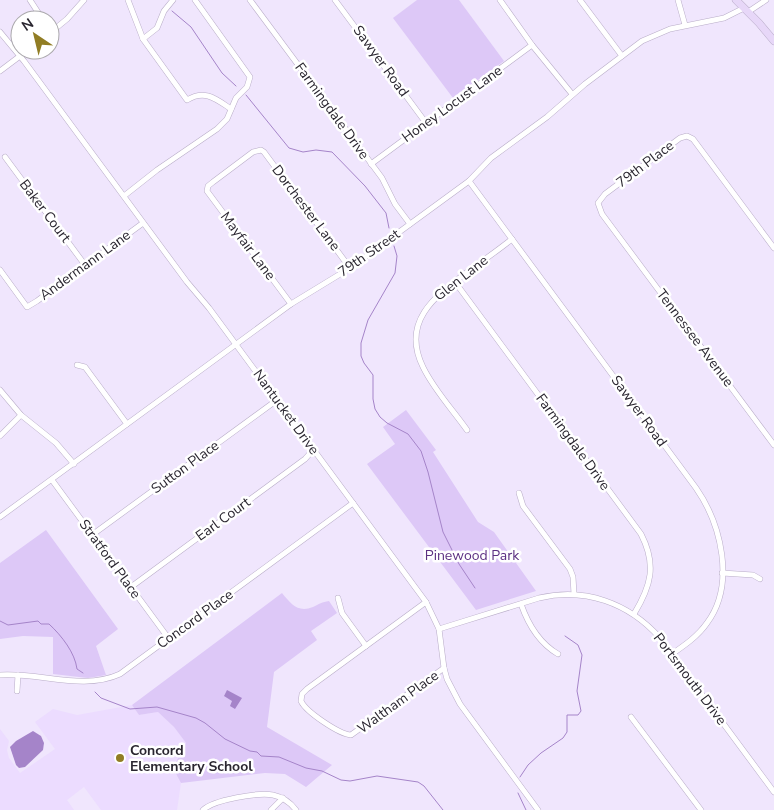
<svg xmlns="http://www.w3.org/2000/svg" width="774" height="810" font-family="'Nunito Sans',sans-serif">
<style>
.built{fill:#ecdcff}
.green{fill:#ddc8f7}
.water{fill:#a584c9}
.lines{fill:none;stroke-linecap:round;stroke-linejoin:round}
.stream{stroke:#a584c9;stroke-width:1}
.street-casing{stroke:#b9adc8;stroke-width:6}
.secondary-casing{stroke:#b9adc8;stroke-width:8}
.street{stroke:#fff;stroke-width:5}
.secondary{stroke:#e7d7f8;stroke-width:7}
.poi-dot{fill:#917d24;stroke:#fff;stroke-width:2}
.labels{text-anchor:middle;dominant-baseline:central;stroke-width:5;stroke-linejoin:round;paint-order:stroke}
.street-label{font-size:14px;fill:#2a2630;stroke:#fff}
.park-label{font-size:14px;fill:#5c3082;stroke:#fff}
.poi-label{font-size:14px;font-weight:bold;fill:#2a2630;stroke:#fff;text-anchor:start}
</style>
<rect width="100%" height="100%" fill="#f0e6fd"/>
<path class="built" d="M132,705l7,10 19,-3 16,15 12,16 -12,25 7,15 -4,27h-76l-17,-23 -17,13 7,10h-74v-81l9,12 -2,9 2,8 11,15 35,-24 -20,-27 18,-13 24,6z"/>
<g class="green">
<path d="M417,0h42l45,61 -51,37 -60,-80z"/>
<path d="M406,410l30,40 -3,2 45,70 16,10 42,59 -60,19 -109,-146 28,-20 -12,-17z"/>
<path d="M46,530l72,99 -22,17 10,29 -18,3 -35,-4v-37l-30,-1 -23,3v-76z"/>
<path d="M282,593c9,11 16,20 31,14 6,-3 9,-5 16,-6l8,12 -26,18 6,9 -43,32 -7,55 65,38 -26,22 -21,-13 -20,-1 -84,10 -8,-15 13,-25 -12,-16 -16,-15 -19,3 -7,-10z"/>
</g>
<g class="water">
<path d="M227,690l15,8 -7,11 -5,-3 2,-5 -8,-5z"/>
<path d="M33,731l8,5 3,7 -1,7 -18,17 -6,1 -3,-3 -6,-18 6,-6z"/>
</g>
<g class="lines">
<g class="stream">
<path d="M172,11l19,16 31,46 14,13"/>
<path d="M246,95l43,53 14,4 13,-2 16,2 33,34 21,27 3,15"/>
<path d="M394,246l3,10 -2,17 -27,47 -7,23v13l3,7 9,12v24l2,10 5,8 7,6 21,11 13,17 7,21 15,60 16,32 16,24"/>
<path d="M0,621l8,4 30,-4 3,3h8c13,12 26,29 28,45l6,4"/>
<path d="M95,692l6,6 29,11 27,-2 39,11 9,5 20,16 25,12 7,1 4,4 18,1 27,11 16,3 19,9 9,1 27,-5 41,6 6,4 19,24"/>
<path d="M520,777l8,-12 13,-12 22,-15 4,-6v-17h11l3,-4 -4,-20 5,-36 -4,-10 -13,-9"/>
<path d="M518,793l8,17"/>
</g>
<defs>
<g id="street">
<path d="M30,0l13,20"/>
<path d="M128,0l15,39 14,-11 7,-17 9,-11"/>
<path d="M250,0l132,178 13,26 15,20"/>
<path d="M335,0l91,123"/>
<path d="M500,0l32,45 40,49"/>
<path d="M580,0l42,56"/>
<path d="M678,0l7,25"/>
<path d="M748,12l18,-12"/>
<path d="M0,32l24,29 163,221 22,26 217,294 13,27 5,39 3,11 13,25 78,106"/>
<path d="M50,33l17,-14 17,-19"/>
<path d="M143,39l44,61c18,-11 29,-1 44,9"/>
<path d="M0,71l28,-21"/>
<path d="M5,157l80,108"/>
<path d="M371,164l161,-119"/>
<path d="M469,181l227,307c25,36 40,96 11,135 -9,13 -22,22 -35,31"/>
<path d="M124,196l33,-26 60,-41 10,-10 9,-21 11,-11 3,-10 -55,-77"/>
<path d="M774,248l-81,-109 -6,-3 -7,2 -75,56 -7,9 4,11 172,231"/>
<path d="M0,270l27,37 10,-6 106,-78"/>
<path d="M455,282l186,252c16,31 10,52 -7,80"/>
<path d="M291,304l-84,-113 1,-5 5,-4 40,-30 8,-2 3,2 86,116"/>
<path d="M77,365l8,2 42,57"/>
<path d="M0,390l21,25 35,28 18,21"/>
<path d="M467,430c-14,-20 -33,-40 -44,-63 -22,-45 11,-70 43,-94 15,-11 31,-22 46,-34"/>
<path d="M0,436l21,-21"/>
<path d="M52,480l117,159"/>
<path d="M519,493l4,13 47,63 3,8 1,17"/>
<path d="M0,517l291,-213 59,-36 119,-87 22,-23 56,-41 38,-33 57,-43 28,-12 54,-11 20,-10"/>
<path d="M92,535l185,-135"/>
<path d="M722,573l31,2 7,4"/>
<path d="M131,587l174,-128 9,-10"/>
<path d="M338,598l4,15 24,33"/>
<path d="M426,602l-119,87 -5,5 -1,7c5,11 38,33 50,34l93,-67"/>
<path d="M521,604c7,20 18,39 37,50"/>
<path d="M439,629l100,-31c46,-11 90,5 121,40l114,154"/>
<path d="M0,675c40,-3 83,16 120,-1l233,-171"/>
<path d="M17,691l1,-16"/>
<path d="M631,717l70,93"/>
<path d="M203,810c10,-10 56,-18 70,-15 9,2 17,7 23,15"/>
<path d="M271,810l12,-12"/>
</g>
<path id="secondary" d="M736,0l23,23 15,18"/>
</defs>
<use href="#street" class="street-casing"/>
<use href="#secondary" class="secondary-casing"/>
<use href="#street" class="street"/>
<use href="#secondary" class="secondary"/>
</g>
<circle class="poi-dot" cx="120" cy="758" r="5"/>
<g class="labels">
<g class="street-label">
<text transform="translate(381 61) rotate(54)">Sawyer Road</text>
<text transform="translate(452 104) rotate(-36)">Honey Locust Lane</text>
<text transform="translate(332 111) rotate(54)">Farmingdale Drive</text>
<text transform="translate(645 164) rotate(-37)">79th Place</text>
<text transform="translate(306 208) rotate(53)">Dorchester Lane</text>
<text transform="translate(45 211) rotate(53)">Baker Court</text>
<text transform="translate(248 246) rotate(53)">Mayfair Lane</text>
<text transform="translate(369 253) rotate(-35)">79th Street</text>
<text transform="translate(85 265) rotate(-36)">Andermann Lane</text>
<text transform="translate(461 278) rotate(-38)">Glen Lane</text>
<text transform="translate(695 338) rotate(53)">Tennessee Avenue</text>
<text transform="translate(639 411) rotate(54)">Sawyer Road</text>
<text transform="translate(286 412) rotate(54)">Nantucket Drive</text>
<text transform="translate(573 442) rotate(54)">Farmingdale Drive</text>
<text transform="translate(185 467) rotate(-36)">Sutton Place</text>
<text transform="translate(223 519) rotate(-36)">Earl Court</text>
<text transform="translate(110 559) rotate(54)">Stratford Place</text>
<text transform="translate(195 619) rotate(-36)">Concord Place</text>
<text transform="translate(690 679) rotate(53)">Portsmouth Drive</text>
<text transform="translate(398 702) rotate(-36)">Waltham Place</text>
</g>
<g class="park-label">
<text x="472" y="555">Pinewood Park</text>
</g>
<g class="poi-label">
<text x="130" y="750">Concord<tspan x="130" dy="16">Elementary School</tspan></text>
</g>
</g>
<g transform="translate(35 35) rotate(325)"><circle r="24" fill="#ffffff" stroke="#aaa8ac"/>
<path d="M0-4L9 19L0 12L-9 19Z" fill="#917d24"/>
<text y="-8" font-size="14" font-weight="bold" text-anchor="middle" fill="#2a2630">N</text>
</g>
</svg>
